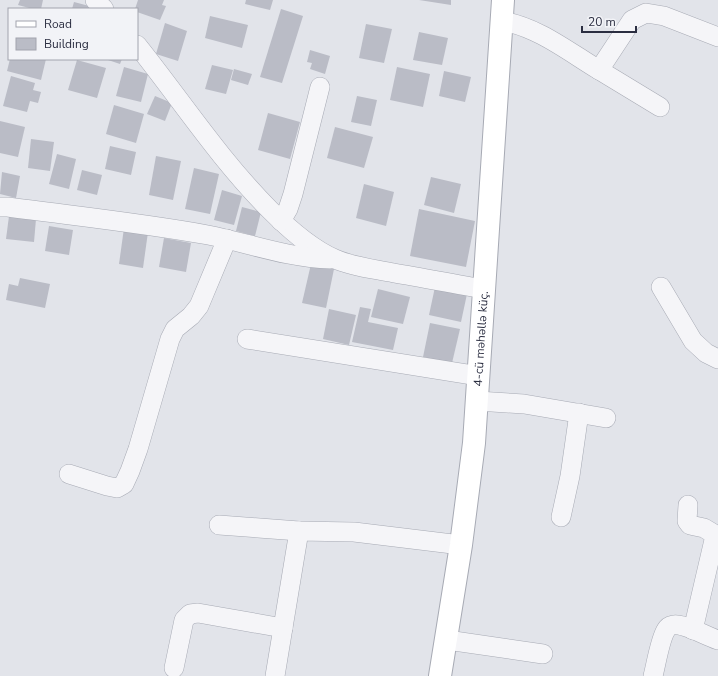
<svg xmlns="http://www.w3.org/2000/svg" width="718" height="676" font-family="'Nunito Sans',sans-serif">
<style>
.building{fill:#babcc6}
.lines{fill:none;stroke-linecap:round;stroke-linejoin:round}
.street-casing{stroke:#a7aab4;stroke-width:20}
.secondary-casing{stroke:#a7aab4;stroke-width:24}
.street{stroke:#f5f5f8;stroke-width:19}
.secondary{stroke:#fff;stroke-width:22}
.labels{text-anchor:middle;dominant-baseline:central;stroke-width:3;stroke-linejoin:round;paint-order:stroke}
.street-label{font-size:12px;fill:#2b2e41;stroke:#f2f3f7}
</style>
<rect width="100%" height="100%" fill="#e2e4ea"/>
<g class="building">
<path d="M20,0h23l-2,9h-8l-15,-4z"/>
<path d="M138,0h26l-2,5 4,1 -6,14 -23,-8v-3h-2z"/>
<path d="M246,0h27l-3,10 -25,-6z"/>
<path d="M419,0h32v5z"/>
<path d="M74,2l19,5v2h-21z"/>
<path d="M281,9l22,7 -21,67 -22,-6z"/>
<path d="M210,16l38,9 -6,23 -37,-10z"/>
<path d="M165,23l22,8 -9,30 -22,-7z"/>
<path d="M366,24l26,5 -8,34 -25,-5z"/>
<path d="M419,32l29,6 -6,27 -29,-5z"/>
<path d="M310,50l20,6 -5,18 -15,-5 2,-6 -5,-1z"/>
<path d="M10,59h36l-5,21 -34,-9z"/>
<path d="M105,59h17l-2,5z"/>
<path d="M77,60l29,8 -9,30 -29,-8z"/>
<path d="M212,65l21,5 -7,24 -21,-5z"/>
<path d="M124,67l24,7 -7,28 -25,-6z"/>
<path d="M397,67l33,7 -7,33 -33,-7z"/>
<path d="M234,69l18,5 -4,11 -17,-5z"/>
<path d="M444,71l27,6 -6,25 -26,-6z"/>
<path d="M11,76l24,7 -2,7 8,2 -3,11 -8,-2 -3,11 -24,-6z"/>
<path d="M155,96l17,7 -7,18 -18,-7z"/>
<path d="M357,96l20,4 -6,26 -20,-4z"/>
<path d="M114,105l30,9 -8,29 -30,-9z"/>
<path d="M268,113l32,9 -10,37 -32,-9z"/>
<path d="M0,121l25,6 -7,30 -18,-4z"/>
<path d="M335,127l38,10 -9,31 -37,-10z"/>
<path d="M31,139l23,3 -4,29 -22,-3z"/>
<path d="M110,146l26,6 -5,23 -26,-6z"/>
<path d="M57,154l19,5 -7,30 -20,-5z"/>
<path d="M156,156l25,5 -8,39 -24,-5z"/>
<path d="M194,168l25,6 -9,40 -25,-5z"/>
<path d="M82,170l20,5 -5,20 -20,-5z"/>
<path d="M2,172l18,4 -4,22 -16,-4z"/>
<path d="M431,177l30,7 -7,29 -30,-8z"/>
<path d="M364,184l30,8 -8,34 -30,-8z"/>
<path d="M222,190l20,6 -8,29 -20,-5z"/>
<path d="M242,207l19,5 -6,24 -19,-5z"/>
<path d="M419,209l56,12 -9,46 -56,-11z"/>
<path d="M9,216l27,3 -2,23 -28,-3z"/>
<path d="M49,226l24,4 -4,25 -24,-4z"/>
<path d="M124,228l24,4 -5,36 -24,-4z"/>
<path d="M164,238l27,5 -5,29 -27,-5z"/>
<path d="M311,264l23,5 -8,39 -24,-5z"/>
<path d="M20,278l30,6 -5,24 -39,-8 3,-16 9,2z"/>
<path d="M435,287l32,7 -6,28 -32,-7z"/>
<path d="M378,289l32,8 -7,27 -32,-7z"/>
<path d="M360,307l11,2 -3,13 30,6 -5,22 -41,-8z"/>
<path d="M329,309l27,6 -7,30 -26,-6z"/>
<path d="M430,323l30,6 -8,34 -29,-6z"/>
</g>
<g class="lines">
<defs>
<g id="street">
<path d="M95,0l9,9"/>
<path d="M502,21c36,6 67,31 97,49l33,-50 14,-7 18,3 54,21"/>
<path d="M137,45c44,55 83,115 133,165 19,19 40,38 65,49 18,8 40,10 59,14 30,5 60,11 90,16"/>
<path d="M599,70l61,37"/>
<path d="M0,207h8c67,9 134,16 200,28 40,8 80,23 122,24"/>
<path d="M281,221l7,-12 5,-15 27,-107"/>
<path d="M661,287l32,54 13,12 12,6"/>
<path d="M247,339l232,37"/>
<path d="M477,401l47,3 82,14"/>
<path d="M69,474l38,12 10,2 7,-4 6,-13 8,-22 32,-110 5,-10 16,-13 8,-10 28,-67"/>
<path d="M688,505l-1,16 3,4 14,3 10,6v6l-21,90"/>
<path d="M561,517l9,-41 9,-63"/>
<path d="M219,525l80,6"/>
<path d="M447,640l96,14"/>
<path d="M174,668l10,-48 6,-6 8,-1 85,15"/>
<path d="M275,676l24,-145 55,1 107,13"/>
<path d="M653,676c3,-11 7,-37 13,-46 3,-6 10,-6 17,-4 12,3 23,10 35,14"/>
</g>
<g id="secondary">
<path id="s1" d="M440,676l21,-131 13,-102 29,-443"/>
</g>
</defs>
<use href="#street" class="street-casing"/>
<use href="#secondary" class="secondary-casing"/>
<use href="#street" class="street"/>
<use href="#secondary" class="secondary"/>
</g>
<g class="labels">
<g class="street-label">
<text stroke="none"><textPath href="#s1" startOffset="340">4-cü məhəllə küç.</textPath></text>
</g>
</g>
<rect x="8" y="8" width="130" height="52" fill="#f2f3f7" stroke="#a2a4ae"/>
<rect x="16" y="21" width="20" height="6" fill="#ffffff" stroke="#a2a4ae"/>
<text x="44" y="28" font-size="12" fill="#2b2e41">Road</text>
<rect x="16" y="38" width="20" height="12" fill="#babcc6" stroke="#a2a4ae"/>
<text x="44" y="48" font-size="12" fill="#2b2e41">Building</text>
<path d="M582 26v6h54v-6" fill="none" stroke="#2b2e41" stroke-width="2"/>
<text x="588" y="26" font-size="12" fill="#2b2e41" stroke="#f2f3f7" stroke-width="3" paint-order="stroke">20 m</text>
</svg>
